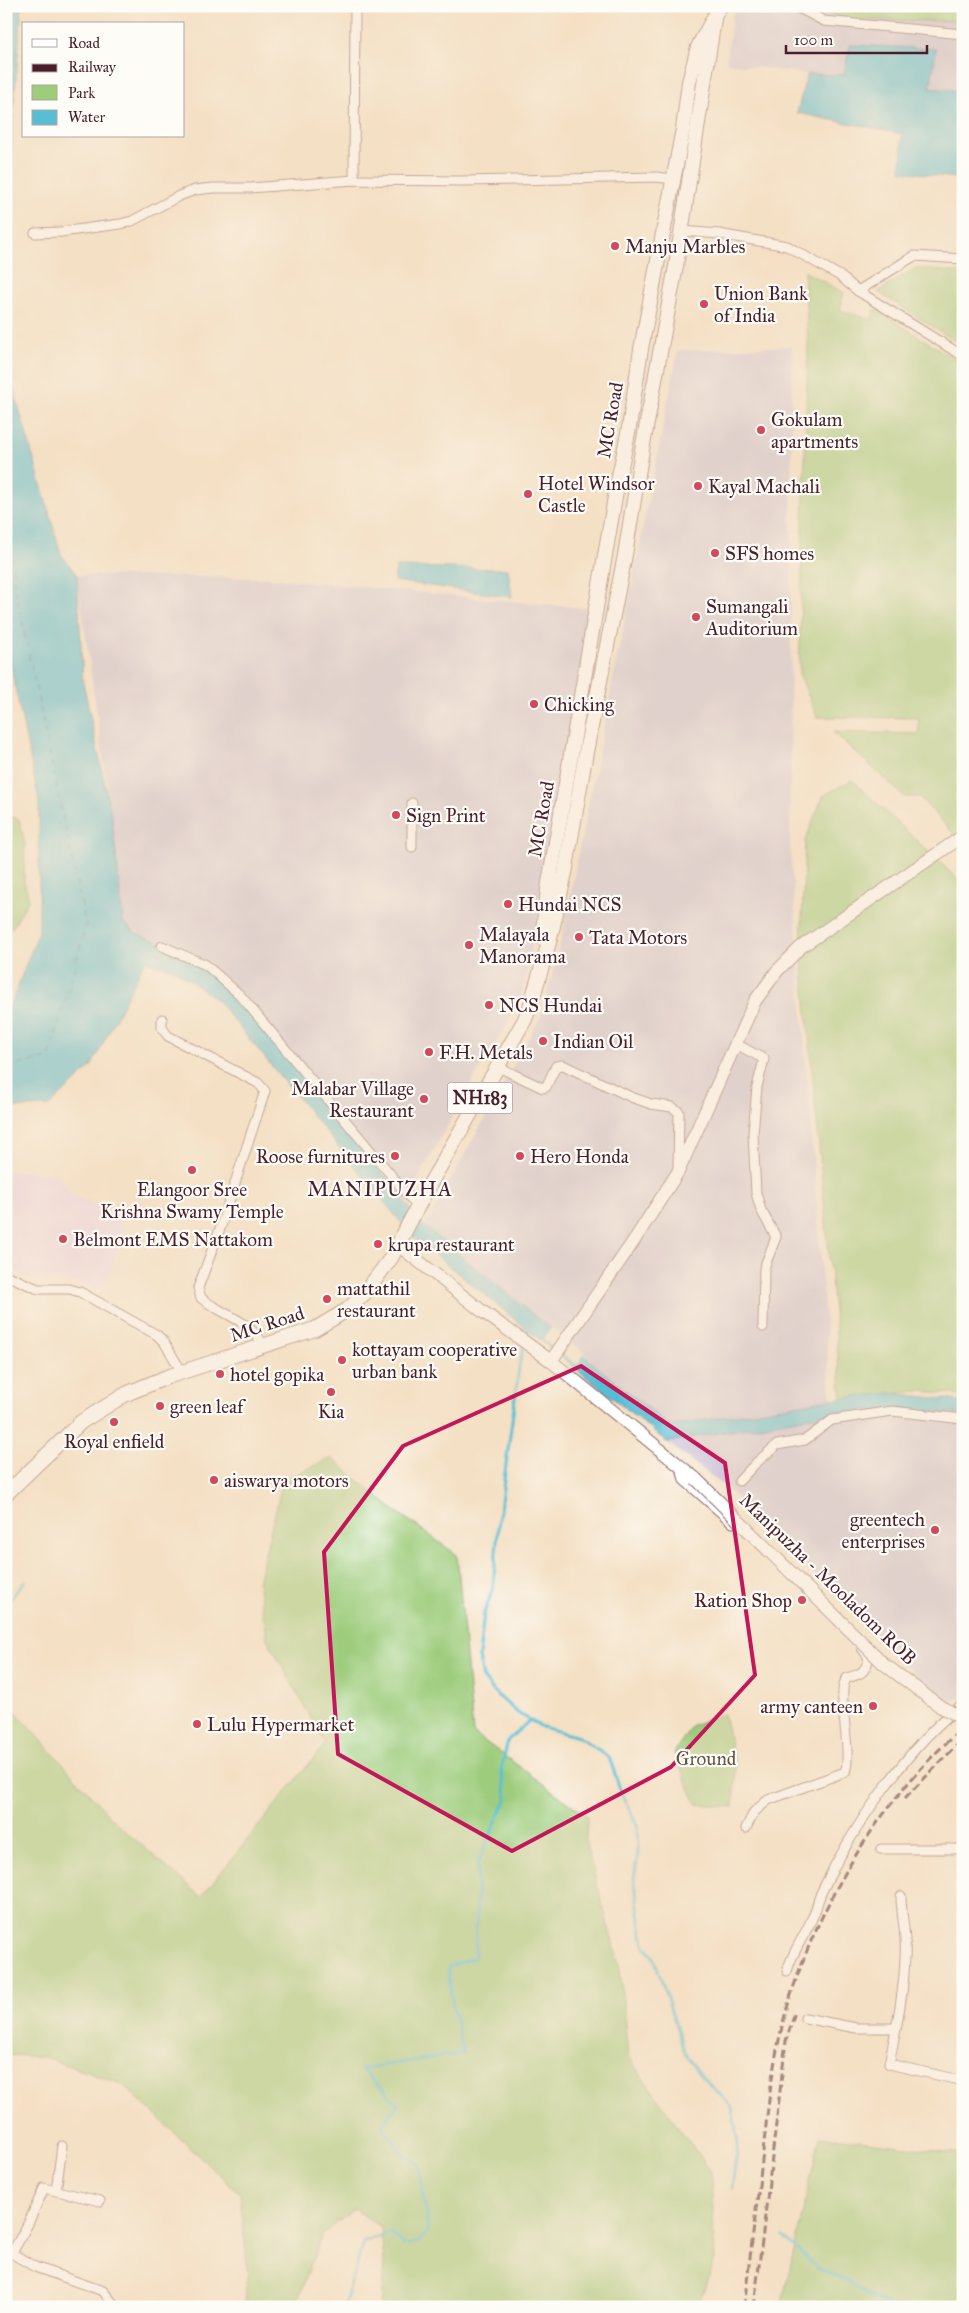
<svg xmlns="http://www.w3.org/2000/svg" width="969" height="2313" font-family="'IM FELL Great Primer',serif">
<style>
.built{fill:#ebd1eb}
.industrial{fill:#cbbfd5}
.green{fill:#9dcc7b;stroke:#747653}
.water{fill:#57bed4;stroke:#506e80}
.pier{fill:#f4e0c4}
.lines{fill:none;stroke-linecap:round;stroke-linejoin:round}
.stream{stroke:#57bed4;stroke-width:3}
.ferry{stroke:#4f5766;stroke-width:1;stroke-dasharray:6 5;stroke-linecap:butt}
.minor-casing{stroke:#866361;stroke-width:11}
.secondary-casing{stroke:#866361;stroke-width:14}
.trunk-casing{stroke:#866361;stroke-width:16}
.minor{stroke:#fff;stroke-width:9}
.secondary{stroke:#fff;stroke-width:12}
.trunk{stroke:#fff;stroke-width:14}
.rail{stroke:#4a1f2b;stroke-width:3;stroke-dasharray:8 4;stroke-linecap:butt}
.secondary-bridge-casing{stroke:#866361;stroke-width:14;stroke-linecap:butt}
.secondary-bridge{stroke:#fff;stroke-width:12}
.marked{fill:none;stroke:#c2185b;stroke-width:4;stroke-linejoin:round}
.poi-dot{fill:#d1495b;stroke:#fdfcf7;stroke-width:2}
.labels{text-anchor:middle;dominant-baseline:central;stroke-width:4.5;stroke-linejoin:round;paint-order:stroke}
.shield{fill:#fdfcf7;stroke:#806168;stroke-width:1}
.shield-label{font-size:18px;font-weight:bold;fill:#4a1f2b}
.poi-label{font-size:19px;fill:#4a1f2b;stroke:#fdfcf7;text-anchor:start}
.street-label{font-size:19px;fill:#4a1f2b;stroke:#fdfcf7}
.park-label{font-size:19px;fill:#635343;stroke:#fdfcf7}
.quarter-label{font-size:21px;letter-spacing:1px;fill:#4a1f2b;stroke:#fdfcf7}
</style>
<rect width="100%" height="100%" fill="#fdfcf7"/>
<filter id="ink" filterUnits="userSpaceOnUse"><feTurbulence type="fractalNoise" baseFrequency=".02" numOctaves="2"/><feDisplacementMap in="SourceGraphic" scale="10" xChannelSelector="R" yChannelSelector="G"/><feConvolveMatrix kernelMatrix="1 2 1 2 8 2 1 2 1" color-interpolation-filters="sRGB"/></filter>
<filter id="wash" filterUnits="userSpaceOnUse"><feTurbulence type="fractalNoise" baseFrequency=".0096" numOctaves="4" result="noise"/><feDisplacementMap in="SourceGraphic" scale="20" xChannelSelector="R" yChannelSelector="G"/><feGaussianBlur stdDeviation="1.12" result="paint"/><feColorMatrix in="noise" values="0 0 0 0 0 0 0 0 0 0 0 0 0 0 0 0 0 1.4 0 .05"/><feComposite in="paint" operator="in"/></filter>
<g filter="url(#wash)">
<rect width="100%" height="100%" fill="#f4e0c4"/>
<path class="built" d="M9,1170l50,5 12,21 32,10 21,21 -13,44 -12,18 -37,-9 -29,1 -12,-6 -15,-11v-91z"/>
<g class="industrial">
<path d="M734,6h84l25,14 120,1v70l-33,-2 6,-40 -92,26 -37,-1 -81,-11z"/>
<path d="M792,346l-2,499 41,554 -161,27 -245,-199 117,-213 20,-78 116,-585z"/>
<path d="M77,575l192,3 324,31 -46,266 -27,127 -57,95 -58,106 -149,-186 -133,-95 -11,-104z"/>
<path d="M901,1408l62,7v280l-17,10 -219,-217 -60,-46 165,-29z"/>
</g>
<g class="green">
<path d="M818,6h145v15l-120,-1z"/>
<path d="M915,268l48,5v73l-85,-54z"/>
<path d="M804,271l40,22 -4,17 32,10 3,-11 88,55v480l-44,-47h-14l-72,-65 86,2v-16l-102,-1 -18,-44 9,-332z"/>
<path d="M852,780l111,104v511l-44,-4 -77,9 -41,-453 4,-106 18,-45z"/>
<path d="M6,816l13,3 6,26 -1,36 5,18 -16,28h-7z"/>
<path d="M332,1458l57,48 68,49 16,178 114,83 -1,28 34,125 8,88 83,115 4,87 -17,48h-317l3,-45 -3,-35 -27,-18 -32,26 -27,72h-52l5,-31 -8,-82 -117,-109 -79,-28 -38,-2v-354l111,123 84,73 124,-153 -58,-105 -9,-57 25,-102z"/>
<path d="M724,1714l12,54 -3,39 -37,-3 -22,-51 18,-28z"/>
<path d="M820,2136l143,18v153h-182z"/>
</g>
<g class="water">
<path d="M6,6h16l-8,97 -7,136 6,148 48,167 16,21 6,107 29,136 11,104 13,11 56,23 24,17 40,44 169,210 245,199 161,-27 59,-6 73,8v14l-62,-7 -69,5 -165,29 -254,-205 -196,-237 -43,-31 -29,-8 -54,106 -42,39 -43,2v-91l33,-86v-130l-33,-157z"/>
<path d="M850,45l86,4 -6,39 33,3v88l-62,-8 1,-37 -105,-21 10,-39 37,1z"/>
<path d="M396,567l112,2 4,28 -118,-16z"/>
</g>
<path class="pier" d="M552,1328l33,25 -8,11 -34,-24z"/>
<g class="lines">
<g class="stream">
<path d="M526,1339l3,-13"/>
<path d="M524,1345l-4,16 -21,156 -6,72 -9,24 -5,44 4,21 14,17 22,19 23,13 37,10 30,20 13,38 15,30 1,30 -4,23 8,56 3,12 9,11 31,97 15,20 32,33 6,36 -6,45"/>
<path d="M6,1604l19,-23"/>
<path d="M783,2236l35,33 29,12 19,13 27,13"/>
<path d="M344,2307l19,-65 27,-10 14,13 14,-3 10,-12 -9,-65 -19,-14 -18,-26 16,-21 -37,-35 102,-16 -12,-57 -3,-29 27,-10 3,-95 29,-64 -6,-28 7,-30 21,-19"/>
</g>
<path class="ferry" d="M6,524l10,69 70,333 -37,132 -43,9"/>
</g>
</g>
<g filter="url(#ink)">
<g class="lines">
<defs>
<g id="minor">
<path d="M795,6l29,15 139,13"/>
<path d="M354,180l1,-174"/>
<path d="M682,231l37,3 68,12 53,30 18,15 105,65"/>
<path d="M35,233l26,-1 59,-8 12,-3 47,-25 16,-6 18,-2h37l104,-8 108,1 194,-4 17,2"/>
<path d="M858,291l56,-35 49,3"/>
<path d="M412,847v-44"/>
<path d="M162,946l44,19 34,30 177,211"/>
<path d="M162,1019v9l6,8 90,47 7,8 -44,135 -23,62 3,10c21,17 50,22 62,47"/>
<path d="M736,1044l28,15 -7,28 -4,47 3,59 5,17 15,27 -12,31 -1,59"/>
<path d="M498,1067l45,21 3,-1 10,-21 7,-1 68,32 20,7 21,3 7,5 -1,54"/>
<path d="M6,1275l32,14h31l11,3 77,43 7,7 18,30"/>
<path d="M681,1468l3,12 49,43"/>
<path d="M739,1481l17,-18 21,-18 28,-5 27,-20 60,-9 71,8"/>
<path d="M746,1828l8,-16 14,-12 77,-28c8,-21 -10,-82 2,-94 14,-4 18,-5 22,-20l-7,-10"/>
<path d="M881,1849h82"/>
<path d="M901,1896c0,20 6,39 4,61 -1,36 -9,72 -16,107l74,17"/>
<path d="M787,1971c7,-23 18,-35 26,-55 4,-8 5,-17 9,-25 29,-61 86,-146 141,-187"/>
<path d="M805,2018l51,10h40"/>
<path d="M56,2191l6,-45"/>
<path d="M6,2250l29,17 68,24 13,16"/>
<path d="M12,2253l16,-29 16,-36 56,13"/>
</g>
<g id="secondary">
<path d="M398,1245l84,66 69,50 145,118"/>
<path d="M551,1361l82,-119 45,-70 77,-171 22,-30 24,-24 162,-111"/>
</g>
<g id="trunk">
<path d="M542,938l6,-49 68,-398 13,-63 12,-79 42,-220 6,-47 9,-35 22,-41"/>
<path d="M6,1494l75,-72 45,-28 41,-17 148,-48 32,-19 17,-16 27,-36 36,-69 97,-168 6,-14 20,-68 15,-66 21,-121 39,-197 17,-105 34,-184 38,-247"/>
</g>
</defs>
<use href="#minor" class="minor-casing"/>
<use href="#secondary" class="secondary-casing"/>
<use href="#trunk" class="trunk-casing"/>
<use href="#minor" class="minor"/>
<use href="#secondary" class="secondary"/>
<use href="#trunk" class="trunk"/>
<g class="rail">
<path d="M905,1798l58,-59"/>
<path d="M744,2307c6,-52 13,-103 19,-155 4,-37 8,-75 16,-112 24,-112 96,-238 184,-312"/>
<path d="M754,2307l32,-266 9,-29"/>
</g>
<defs>
<path id="secondary-bridge" d="M696,1479l188,185 57,43 22,11"/>
</defs>
<use href="#secondary-bridge" class="secondary-bridge-casing"/>
<use href="#secondary-bridge" class="secondary-bridge"/>
</g>
</g>
<path d="M0 0H969V2313H0ZM581,1366l144,97 30,212 -84,92 -159,84 -174,-97 -14,-202 79,-106z" fill="#f4e0c4" fill-opacity=".55" fill-rule="evenodd"/>
<path class="marked" d="M581,1366l144,97 30,212 -84,92 -159,84 -174,-97 -14,-202 79,-106z"/>
<g class="poi-dot">
<circle cx="615" cy="246" r="5"/>
<circle cx="704" cy="304" r="5"/>
<circle cx="761" cy="430" r="5"/>
<circle cx="698" cy="486" r="5"/>
<circle cx="528" cy="494" r="5"/>
<circle cx="715" cy="553" r="5"/>
<circle cx="696" cy="617" r="5"/>
<circle cx="534" cy="704" r="5"/>
<circle cx="396" cy="815" r="5"/>
<circle cx="508" cy="904" r="5"/>
<circle cx="579" cy="937" r="5"/>
<circle cx="469" cy="945" r="5"/>
<circle cx="489" cy="1005" r="5"/>
<circle cx="543" cy="1041" r="5"/>
<circle cx="429" cy="1052" r="5"/>
<circle cx="424" cy="1099" r="5"/>
<circle cx="395" cy="1156" r="5"/>
<circle cx="520" cy="1156" r="5"/>
<circle cx="192" cy="1170" r="5"/>
<circle cx="63" cy="1239" r="5"/>
<circle cx="378" cy="1244" r="5"/>
<circle cx="327" cy="1299" r="5"/>
<circle cx="342" cy="1360" r="5"/>
<circle cx="220" cy="1374" r="5"/>
<circle cx="331" cy="1392" r="5"/>
<circle cx="160" cy="1406" r="5"/>
<circle cx="114" cy="1422" r="5"/>
<circle cx="214" cy="1480" r="5"/>
<circle cx="935" cy="1530" r="5"/>
<circle cx="802" cy="1600" r="5"/>
<circle cx="873" cy="1706" r="5"/>
<circle cx="197" cy="1724" r="5"/>
</g>
<g class="labels">
<rect class="shield" x="447.5" y="1082.5" width="65" height="31" rx="4"/>
<g class="shield-label">
<text x="480" y="1098">NH183</text>
</g>
<g class="poi-label">
<text x="625" y="246">Manju Marbles</text>
<text x="714" y="293">Union Bank<tspan x="714" dy="22">of India</tspan></text>
<text x="771" y="419">Gokulam<tspan x="771" dy="22">apartments</tspan></text>
<text x="538" y="483">Hotel Windsor<tspan x="538" dy="22">Castle</tspan></text>
<text x="708" y="486">Kayal Machali</text>
<text x="725" y="553">SFS homes</text>
<text x="706" y="606">Sumangali<tspan x="706" dy="22">Auditorium</tspan></text>
<text x="544" y="704">Chicking</text>
<text x="406" y="815">Sign Print</text>
<text x="518" y="904">Hundai NCS</text>
<text x="479" y="934">Malayala<tspan x="479" dy="22">Manorama</tspan></text>
<text x="589" y="937">Tata Motors</text>
<text x="499" y="1005">NCS Hundai</text>
<text x="553" y="1041">Indian Oil</text>
<text x="439" y="1052">F.H. Metals</text>
<text x="414" y="1088" text-anchor="end">Malabar Village<tspan x="414" dy="22">Restaurant</tspan></text>
<text x="385" y="1156" text-anchor="end">Roose furnitures</text>
<text x="530" y="1156">Hero Honda</text>
<text x="192" y="1189" text-anchor="middle">Elangoor Sree<tspan x="192" dy="22">Krishna Swamy Temple</tspan></text>
<text x="73" y="1239">Belmont EMS Nattakom</text>
<text x="388" y="1244">krupa restaurant</text>
<text x="337" y="1288">mattathil<tspan x="337" dy="22">restaurant</tspan></text>
<text x="352" y="1349">kottayam cooperative<tspan x="352" dy="22">urban bank</tspan></text>
<text x="230" y="1374">hotel gopika</text>
<text x="170" y="1406">green leaf</text>
<text x="331" y="1411" text-anchor="middle">Kia</text>
<text x="114" y="1441" text-anchor="middle">Royal enfield</text>
<text x="224" y="1480">aiswarya motors</text>
<text x="925" y="1519" text-anchor="end">greentech<tspan x="925" dy="22">enterprises</tspan></text>
<text x="792" y="1600" text-anchor="end">Ration Shop</text>
<text x="863" y="1706" text-anchor="end">army canteen</text>
<text x="207" y="1724">Lulu Hypermarket</text>
</g>
<g class="street-label">
<text transform="translate(610 420) rotate(-80)">MC Road</text>
<text transform="translate(541 819) rotate(-80)">MC Road</text>
<text transform="translate(267 1324) rotate(-18)">MC Road</text>
<text transform="translate(828 1579) rotate(44)">Manipuzha - Mooladom ROB</text>
</g>
<g class="park-label">
<text x="706" y="1758">Ground</text>
</g>
<g class="quarter-label">
<text x="380" y="1189">MANIPUZHA</text>
</g>
</g>
<rect width="969" height="2313" fill="none" stroke="#fdfcf7" stroke-width="25"/>
<rect x="22" y="22" width="162" height="115" fill="#fdfcf7" stroke="#b5a4a5"/>
<rect x="32" y="39" width="25" height="8" fill="#ffffff" stroke="#b5a4a5"/>
<text x="68" y="48" font-size="15" fill="#4a1f2b">Road</text>
<rect x="32" y="64" width="25" height="8" fill="#4a1f2b" stroke="#b5a4a5"/>
<text x="68" y="72" font-size="15" fill="#4a1f2b">Railway</text>
<rect x="32" y="85" width="25" height="15" fill="#9dcc7b" stroke="#b5a4a5"/>
<text x="68" y="98" font-size="15" fill="#4a1f2b">Park</text>
<rect x="32" y="110" width="25" height="15" fill="#57bed4" stroke="#b5a4a5"/>
<text x="68" y="122" font-size="15" fill="#4a1f2b">Water</text>
<path d="M786 45v8h141v-8" fill="none" stroke="#4a1f2b" stroke-width="2.5"/>
<text x="794" y="45" font-size="15" fill="#4a1f2b" stroke="#fdfcf7" stroke-width="4" paint-order="stroke">100 m</text>
</svg>
